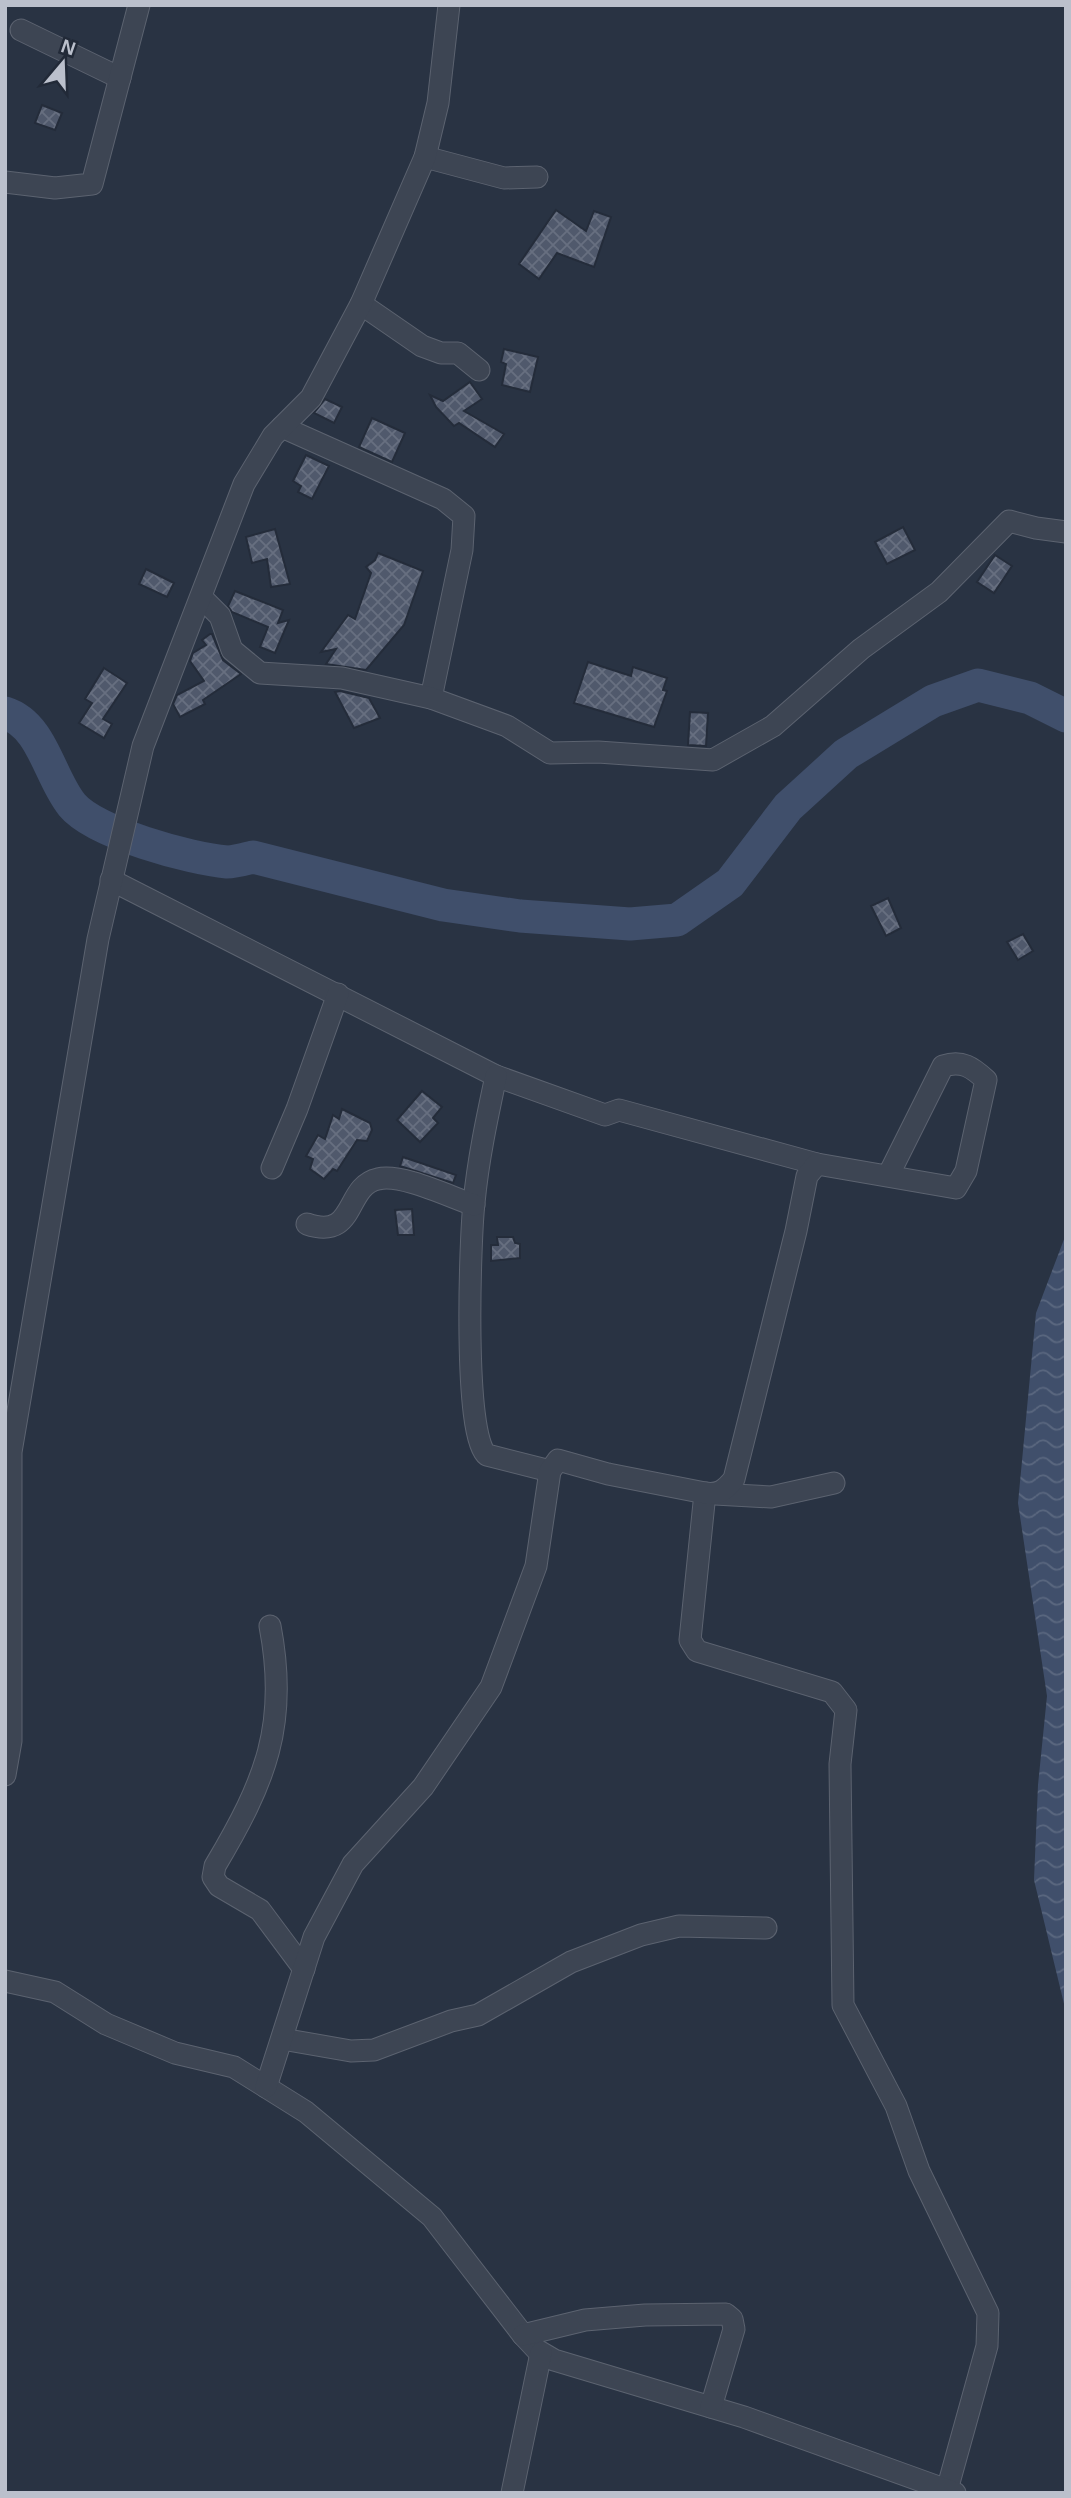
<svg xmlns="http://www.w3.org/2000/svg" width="1071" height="2498" font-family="Arial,sans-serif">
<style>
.water{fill:url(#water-waves)}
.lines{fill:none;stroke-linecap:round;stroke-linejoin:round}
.river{stroke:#404f6b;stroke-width:33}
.building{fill:url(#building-cross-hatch);stroke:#242c3a;stroke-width:2}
.street-casing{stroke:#5c6370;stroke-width:23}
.street{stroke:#3d4553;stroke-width:21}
</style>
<defs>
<pattern id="water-waves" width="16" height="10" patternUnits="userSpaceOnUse" patternTransform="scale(1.75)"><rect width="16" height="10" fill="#404f6b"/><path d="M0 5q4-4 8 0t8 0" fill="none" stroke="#5a677f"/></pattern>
<pattern id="building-cross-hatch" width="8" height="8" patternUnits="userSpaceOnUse" patternTransform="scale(1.75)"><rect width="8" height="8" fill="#50596c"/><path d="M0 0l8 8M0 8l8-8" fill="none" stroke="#676f80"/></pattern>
</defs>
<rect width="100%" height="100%" fill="#293343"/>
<path class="water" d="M1066,1234v778l-32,-132 4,-95 9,-89 -29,-193 18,-190z"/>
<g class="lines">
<path class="river" d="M5,713c38,12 44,64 67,92 23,28 119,54 155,57 8,0 18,-3 26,-5l190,48 77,11 110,8 47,-4 53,-37 58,-76 58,-53 87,-53 45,-16 52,13 36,18"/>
</g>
<g class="building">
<path d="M42,105l20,8 -7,17 -20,-7z"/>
<path d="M556,210l30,21 8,-20 17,6 -17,50 -37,-14 -18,26 -20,-15z"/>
<path d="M504,349l34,8 -8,35 -28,-7 4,-21 -5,-2z"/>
<path d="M470,382l12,17 -18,12 40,23 -9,13 -36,-24 -5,3 -18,-19 -6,-12 13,6z"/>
<path d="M325,399l17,8 -8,16 -20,-10z"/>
<path d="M372,418l33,15 -13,29 -33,-15z"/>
<path d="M306,455l23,11 -17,33 -14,-7 3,-6 -8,-5z"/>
<path d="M903,527l12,23 -28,14 -12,-22z"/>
<path d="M275,529l15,55 -19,3 -4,-28 -15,4 -6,-26z"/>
<path d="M378,553l45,18 -19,54 -38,45 -40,-6 10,-15 -15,3 27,-37 7,4 16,-46 -5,-6 9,-7z"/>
<path d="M995,555l17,11 -18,27 -17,-11z"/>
<path d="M146,569l28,14 -7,14 -28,-13z"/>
<path d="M235,591l48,19 -5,13 11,-3 -14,33 -15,-6 8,-20 -36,-15 -4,-6z"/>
<path d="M210,634h2l11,26 18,14 -38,26 2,4 -25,13 -7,-13 4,-9 27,-14 -14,-20 3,-8 13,-8 -4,-5z"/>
<path d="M588,662l43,14 2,-9 34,11 -4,12 4,1 -13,36 -80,-24z"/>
<path d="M104,668l23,15 -24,36 9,5 -8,14 -25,-15 13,-20 -7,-4z"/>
<path d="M340,691l29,7 11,20 -26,10 -19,-36z"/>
<path d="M690,712l18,1 -2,33 -18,-1z"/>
<path d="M888,898l13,30 -15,8 -15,-30z"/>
<path d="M1023,934l10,17 -15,9 -11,-18z"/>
<path d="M422,1091l20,16 -9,11 5,5 -18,19 -23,-22z"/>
<path d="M342,1109l28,14 2,7 -5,11 -10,-1 -20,31 -4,-2 -9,10 -14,-10 3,-10 -7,-3 12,-21 7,4 8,-24 6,4z"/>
<path d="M403,1157l53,18 -3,8 -53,-17z"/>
<path d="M412,1209l2,26h-16l-3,-25z"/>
<path d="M497,1237h16l2,6 5,1v14l-29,3v-16h7z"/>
</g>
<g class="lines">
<defs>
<g id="street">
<path d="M21,30l99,48"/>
<path d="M425,157l79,21 33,-1"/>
<path d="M5,182l50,6 37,-4 47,-179"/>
<path d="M361,304l61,42 19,7h17l21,17"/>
<path d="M282,427l161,72 21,17 -2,34 -31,148"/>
<path d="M202,598l18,18 12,34 28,23 82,5 89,20 76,28 43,27 48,-1 115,8 60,-34 88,-77 78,-57 70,-71 27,7 30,4"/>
<path d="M111,880l385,196 109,39 14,-5 198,54"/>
<path d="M496,1076c-9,42 -18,84 -22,127 -4,36 -11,235 13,252l63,16"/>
<path d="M272,1168l25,-59 41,-115"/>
<path d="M307,1224c50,17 37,-38 71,-45 23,-6 72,18 96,26"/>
<path d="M705,1493l-15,147 7,11 135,41 14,18 -6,54 3,241 53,101 23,65 69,142 -1,33 -40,144"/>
<path d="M715,1494l56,3 63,-14"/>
<path d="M270,1626c19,99 -5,156 -55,240l-2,11 6,9 41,24 44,59"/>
<path d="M5,1775l6,-34v-289l87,-513 45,-193 101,-262 29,-48 38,-38 50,-94 64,-147 13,-54 11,-98"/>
<path d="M5,1981l50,11 51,32 69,29 59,14 72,45 126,105 91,118 14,15 17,10 190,57 211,76"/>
<path d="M282,2039l69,12 23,-1 77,-29 27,-6 93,-53 70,-27 38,-9 87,2"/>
<path d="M266,2087l48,-150 39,-73 70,-77 68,-100 45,-121 14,-95 8,-11 50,14 97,19c14,2 20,-3 29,-14l62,-248 11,-55 10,-12 139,24 10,-17 20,-91c-14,-13 -24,-20 -43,-14l-55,110"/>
<path d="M523,2335l62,-15 60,-5 81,-1 6,5 2,10 -23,78"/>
<path d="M512,2493l29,-140"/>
</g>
</defs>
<use href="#street" class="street-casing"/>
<use href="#street" class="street"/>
</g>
<rect width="1071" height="2498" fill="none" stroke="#bbc0cc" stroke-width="14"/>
<g transform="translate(63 63) rotate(19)" stroke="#222a38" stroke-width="5" paint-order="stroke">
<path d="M0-5L12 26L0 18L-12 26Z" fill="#bbc0cc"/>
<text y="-10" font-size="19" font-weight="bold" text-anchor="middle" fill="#bbc0cc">N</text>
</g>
</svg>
